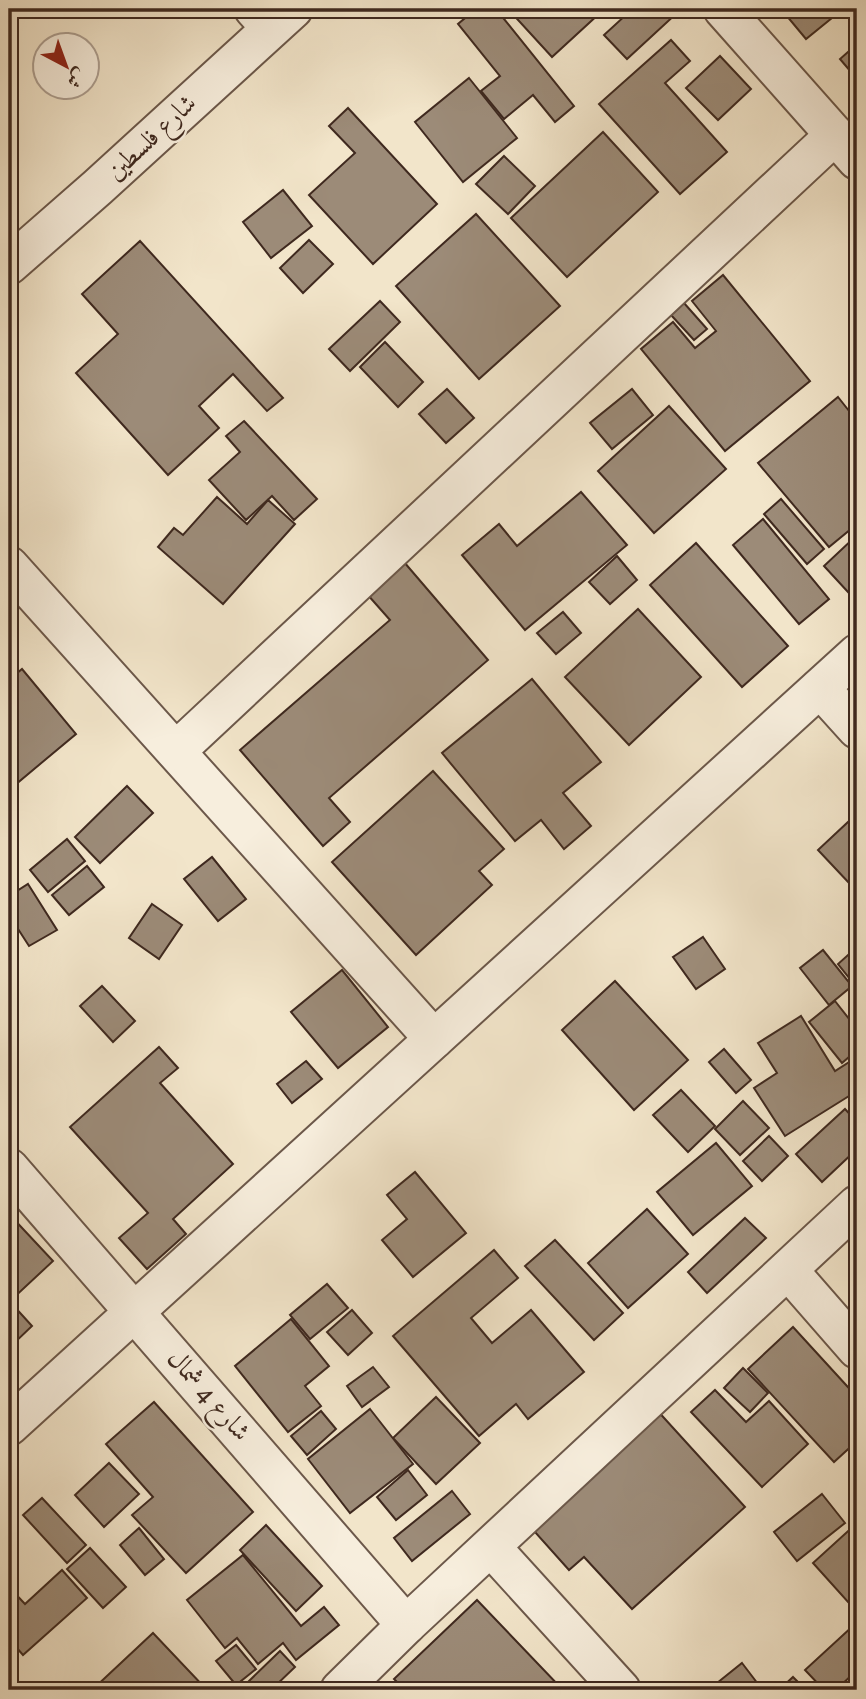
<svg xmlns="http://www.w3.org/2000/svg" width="866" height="1699" font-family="Vollkorn,Amiri,serif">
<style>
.building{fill:#9c8b78;stroke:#3f291f;stroke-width:2}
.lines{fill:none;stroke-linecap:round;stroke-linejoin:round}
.minor-casing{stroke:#6c584a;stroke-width:42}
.tertiary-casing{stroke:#6c584a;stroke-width:42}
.minor{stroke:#f7eedd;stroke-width:38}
.tertiary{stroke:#f7eedd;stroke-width:38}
.labels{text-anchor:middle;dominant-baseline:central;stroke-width:5;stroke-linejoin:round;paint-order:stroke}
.street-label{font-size:26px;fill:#3f291f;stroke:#f7eedd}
</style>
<rect width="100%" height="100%" fill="#f2e5ca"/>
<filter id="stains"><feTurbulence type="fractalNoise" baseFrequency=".00286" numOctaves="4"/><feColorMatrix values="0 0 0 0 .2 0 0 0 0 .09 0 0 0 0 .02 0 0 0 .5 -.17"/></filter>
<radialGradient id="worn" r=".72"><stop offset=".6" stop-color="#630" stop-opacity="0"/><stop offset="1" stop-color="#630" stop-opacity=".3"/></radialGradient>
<g class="building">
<path d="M476,9h20l78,97 -19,16 -22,-27 -29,24 -23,-28 19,-15 -42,-52z"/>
<path d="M508,9h91l2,3 -49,45z"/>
<path d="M623,9h52l3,3 -51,47 -23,-24 23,-21z"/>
<path d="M781,9h62l-37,30z"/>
<path d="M671,40l19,21 -25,22 62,69 -47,42 -81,-90z"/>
<path d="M857,44v35l-17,-20z"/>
<path d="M720,56l31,33 -33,31 -32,-32z"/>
<path d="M469,78l48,60 -54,44 -48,-60z"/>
<path d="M348,108l89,96 -64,60 -64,-69 46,-42 -26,-27z"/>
<path d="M603,132l55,60 -91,85 -56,-59z"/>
<path d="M504,156l31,30 -27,28 -32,-30z"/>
<path d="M283,190l29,36 -41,32 -28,-36z"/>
<path d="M476,214l84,92 -81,73 -83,-93z"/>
<path d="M309,240l24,24 -30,29 -23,-25z"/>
<path d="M140,241l143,157 -16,13 -34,-37 -34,32 20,22 -51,47 -92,-102 42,-39 -36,-40z"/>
<path d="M723,275l87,106 -85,70 -84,-102 32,-27 22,26 21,-17 -24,-30z"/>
<path d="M380,301l20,21 -50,49 -21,-22z"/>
<path d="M684,303l23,26 -13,11 -23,-25z"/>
<path d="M385,342l38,40 -25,25 -38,-40z"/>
<path d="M447,389l27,29 -28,25 -27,-29z"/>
<path d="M632,389l21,26 -41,34 -22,-26z"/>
<path d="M838,397l19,24v103l-28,23 -71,-84z"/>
<path d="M669,406l57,63 -72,64 -56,-62z"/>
<path d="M244,421l73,78 -23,21 -22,-24 -26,24 -37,-40 31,-28 -14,-16z"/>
<path d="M581,492l46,53 -102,85 -63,-75 37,-31 18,22z"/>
<path d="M217,497l30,27 21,-24 27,24 -72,80 -65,-57 16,-19 9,7z"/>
<path d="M781,499l43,50 -17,15 -43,-50z"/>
<path d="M763,519l66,80 -30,25 -66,-79z"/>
<path d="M857,535v48l-9,9 -24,-26z"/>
<path d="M696,543l92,103 -46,41 -92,-102z"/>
<path d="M617,556l20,24 -27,24 -21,-22z"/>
<path d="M404,562l84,98 -159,138 21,24 -27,24 -83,-96 150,-130 -23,-26z"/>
<path d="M638,609l63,68 -72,68 -64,-68z"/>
<path d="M563,612l18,21 -25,21 -19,-21z"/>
<path d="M22,669l54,65 -67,56v-110z"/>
<path d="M532,679l69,83 -38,31 28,33 -27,23 -23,-29 -26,21 -73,-88z"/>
<path d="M433,771l71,78 -25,22 13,14 -76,70 -84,-93z"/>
<path d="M127,786l26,27 -53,50 -25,-26z"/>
<path d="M848,822l9,10v50l-2,-3 -5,5 -32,-34z"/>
<path d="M67,839l18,22 -37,31 -18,-22z"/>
<path d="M212,857l34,42 -28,22 -34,-42z"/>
<path d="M87,866l17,21 -35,28 -17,-20z"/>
<path d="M28,884l29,46 -28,16 -20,-31v-19z"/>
<path d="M152,904l30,21 -23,34 -30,-21z"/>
<path d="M703,937l22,32 -29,20 -23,-32z"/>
<path d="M857,947v34l-3,3 -16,-20z"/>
<path d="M823,950l29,36 -23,19 -29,-37z"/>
<path d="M342,970l46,57 -50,41 -47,-56z"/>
<path d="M615,981l73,79 -54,50 -72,-80z"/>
<path d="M102,986l33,35 -22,21 -33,-36z"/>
<path d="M835,1001l22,28v21l-15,13 -33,-41z"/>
<path d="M801,1016l34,55 22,-14v34l-72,45 -31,-48 23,-15 -19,-30z"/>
<path d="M159,1047l19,21 -18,15 73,81 -60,55 13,15 -39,35 -28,-31 29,-25 -78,-86z"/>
<path d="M724,1049l27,31 -15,13 -27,-31z"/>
<path d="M306,1061l16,18 -30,24 -15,-19z"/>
<path d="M681,1090l34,36 -27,26 -35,-37z"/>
<path d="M743,1101l26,27 -29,27 -25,-26z"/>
<path d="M845,1109l12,13v27l-35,33 -26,-28z"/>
<path d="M769,1136l19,20 -26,25 -19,-20z"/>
<path d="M716,1143l36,43 -59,49 -36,-43z"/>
<path d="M415,1172l51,61 -53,44 -31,-37 25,-21 -20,-24z"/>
<path d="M647,1209l41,45 -60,54 -40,-45z"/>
<path d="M9,1214l44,47 -44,41z"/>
<path d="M745,1218l21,20 -59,55 -19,-21z"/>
<path d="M555,1240l68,73 -29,27 -69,-74z"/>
<path d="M494,1250l24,28 -47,40 21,25 39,-33 53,62 -56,47 -12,-15 -37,32 -86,-100z"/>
<path d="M327,1284l21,24 -38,31 -20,-24z"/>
<path d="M12,1304l20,22 -23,22v-41z"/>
<path d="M352,1310l20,23 -24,22 -21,-23z"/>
<path d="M291,1319l38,47 -24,20 16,20 -33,26 -53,-66z"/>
<path d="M793,1327l64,70v44l-23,21 -86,-93z"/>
<path d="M373,1367l16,20 -27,20 -15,-21z"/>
<path d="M743,1368l25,25 -18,19 -26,-24z"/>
<path d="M715,1390l31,32 23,-21 39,43 -46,43 -71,-75z"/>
<path d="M436,1397l44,46 -44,41 -43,-46z"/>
<path d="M645,1397l100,110 -113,102 -48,-52 -15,13 -51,-57z"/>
<path d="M154,1402l99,110 -67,61 -54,-58 21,-18 -47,-53z"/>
<path d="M370,1409l43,55 -63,49 -42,-54z"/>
<path d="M321,1411l15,18 -29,26 -16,-19z"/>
<path d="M109,1463l30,31 -35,33 -29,-32z"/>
<path d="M408,1470l19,25 -31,25 -19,-23z"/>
<path d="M452,1491l18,23 -58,47 -18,-23z"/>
<path d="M822,1494l23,29 -48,38 -23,-29z"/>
<path d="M42,1498l44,47 -19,18 -44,-48z"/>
<path d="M857,1523v89l-44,-49z"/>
<path d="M266,1525l56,61 -26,25 -56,-61z"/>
<path d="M139,1528l25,31 -19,16 -25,-30z"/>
<path d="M90,1548l36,39 -23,21 -36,-39z"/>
<path d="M243,1555l58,71 23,-19 15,18 -43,35 -13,-17 -25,21 -21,-26 -12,10 -38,-48z"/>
<path d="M62,1570l25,28 -64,57 -14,-16v-52l16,17z"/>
<path d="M477,1600l86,90h-158l-11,-11z"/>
<path d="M854,1625l3,4v41l-21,20h-12l-19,-20z"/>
<path d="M153,1633l54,57h-115z"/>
<path d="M236,1645l20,24 -20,16 -20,-24z"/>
<path d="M280,1651l15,16 -24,23h-15l-8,-8z"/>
<path d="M742,1663l16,21 -8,6h-35l-3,-3z"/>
<path d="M793,1677l13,13h-27z"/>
</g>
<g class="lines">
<defs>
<g id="minor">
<path d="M254,9l17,19"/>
<path d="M723,9l134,151"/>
<path d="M9,566l425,473"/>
<path d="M820,688l37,41"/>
<path d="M176,751l659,-616"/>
<path d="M9,1168l397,457"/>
<path d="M788,1270l69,79"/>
<path d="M9,1426l848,-772"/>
<path d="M491,1547l130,143"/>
<path d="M340,1690l66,-65 451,-420"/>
</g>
<path id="tertiary" d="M9,265l89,-78 195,-178"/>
</defs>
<use href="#minor" class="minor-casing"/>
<use href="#tertiary" class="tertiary-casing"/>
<use href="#minor" class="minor"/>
<use href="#tertiary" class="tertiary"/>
</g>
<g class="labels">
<g class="street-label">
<text transform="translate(152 138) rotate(-43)">شارع فلسطين</text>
<text transform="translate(208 1396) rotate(49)">شارع 4 شمال</text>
</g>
</g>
<rect width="866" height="1699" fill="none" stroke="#f2e5ca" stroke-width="35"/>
<rect x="10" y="10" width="845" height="1678" fill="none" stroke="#3f291f" stroke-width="3.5"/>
<rect x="18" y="18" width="831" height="1664" fill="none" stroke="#3f291f" stroke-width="2"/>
<g transform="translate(66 66) rotate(139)"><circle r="33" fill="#f7eedd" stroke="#ad9f91" stroke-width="2"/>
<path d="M0-5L12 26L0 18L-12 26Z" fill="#8f2418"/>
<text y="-10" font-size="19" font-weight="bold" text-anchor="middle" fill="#3f291f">ش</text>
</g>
<rect width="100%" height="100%" filter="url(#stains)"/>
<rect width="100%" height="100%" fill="url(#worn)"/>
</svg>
